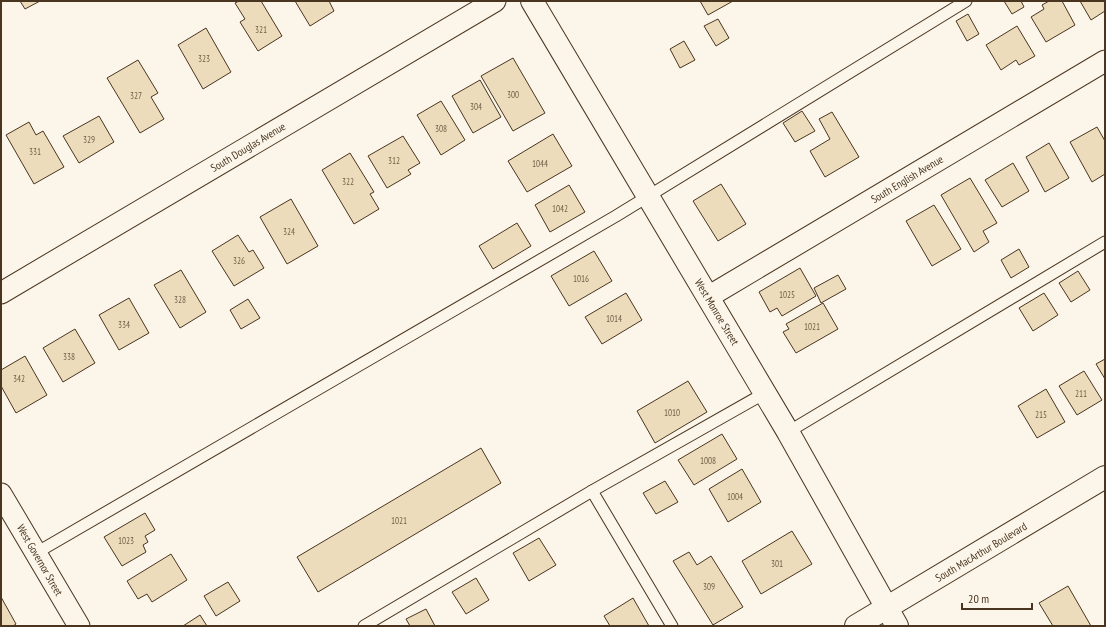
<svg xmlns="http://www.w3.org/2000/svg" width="1106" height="627" font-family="'PT Sans Narrow',sans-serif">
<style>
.building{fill:#ecdcbc;stroke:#4a3520}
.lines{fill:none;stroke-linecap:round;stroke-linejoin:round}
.lane-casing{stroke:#4a3520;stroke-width:13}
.street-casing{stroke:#4a3520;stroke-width:23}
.secondary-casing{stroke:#4a3520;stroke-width:24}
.lane{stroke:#fbf6e9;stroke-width:11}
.street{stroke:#fbf6e9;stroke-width:21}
.secondary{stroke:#fbf6e9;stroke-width:22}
.labels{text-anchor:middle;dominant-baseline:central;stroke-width:3;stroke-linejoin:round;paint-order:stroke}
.number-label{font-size:9px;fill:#725f47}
.street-label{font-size:11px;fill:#4a3520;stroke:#fbf6e9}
</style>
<rect width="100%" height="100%" fill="#fbf6e9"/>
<g class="building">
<path d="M20,1h20l-15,8z"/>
<path d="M239,1h22l21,35 -24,15 -18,-29 5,-3 -10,-16z"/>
<path d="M295,1h34l5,10 -24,15z"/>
<path d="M700,1h33l-25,14z"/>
<path d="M1004,1h17l3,6 -12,7z"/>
<path d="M1049,1h13l13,24 -29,17 -15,-25 13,-8 -2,-4z"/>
<path d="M1080,1h25v10l-14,9z"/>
<path d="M968,14l11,20 -12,7 -11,-20z"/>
<path d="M718,19l11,19 -13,8 -12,-20z"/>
<path d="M1017,26l18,30 -16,9 -3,-5 -15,10 -15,-25z"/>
<path d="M206,28l25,44 -28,17 -25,-44z"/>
<path d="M684,41l11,19 -15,8 -10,-19z"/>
<path d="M513,58l32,55 -32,18 -32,-55z"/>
<path d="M138,60l20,33 -7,4 13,22 -24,14 -33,-55z"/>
<path d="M480,80l21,37 -28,16 -21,-37z"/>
<path d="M441,101l24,39 -24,15 -24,-40z"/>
<path d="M802,111l13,20 -20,11 -12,-19z"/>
<path d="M832,112l27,45 -34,20 -15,-26 20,-12 -11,-20z"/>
<path d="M99,116l15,26 -35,21 -16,-27z"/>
<path d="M29,122l7,13 7,-4 21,36 -30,17 -28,-49z"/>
<path d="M1097,127l8,14v33l-13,8 -22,-40z"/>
<path d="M553,134l19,32 -45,26 -19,-31z"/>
<path d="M403,136l17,27 -12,7 3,4 -24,14 -19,-32z"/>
<path d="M1049,143l20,35 -24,14 -19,-35z"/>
<path d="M350,153l24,39 -4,2 9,15 -25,15 -32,-54z"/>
<path d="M1013,163l16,28 -27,16 -17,-27z"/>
<path d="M970,178l27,45 -14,8 6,11 -15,10 -33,-57z"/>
<path d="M721,184l25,40 -28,17 -25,-40z"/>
<path d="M569,185l16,27 -35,20 -15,-27z"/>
<path d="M291,199l27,47 -31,18 -27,-47z"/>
<path d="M934,205l27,44 -29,17 -26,-45z"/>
<path d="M517,223l14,23 -38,23 -14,-23z"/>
<path d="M238,235l11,17 4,-2 11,18 -30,18 -22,-35z"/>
<path d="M1019,249l10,18 -18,11 -10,-18z"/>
<path d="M594,251l18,30 -43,25 -18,-30z"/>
<path d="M800,268l16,28 -34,20 -5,-8 -7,4 -11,-20z"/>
<path d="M181,270l25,42 -26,16 -26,-43z"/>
<path d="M1078,271l12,19 -19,12 -12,-19z"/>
<path d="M838,275l8,14 -25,14 -7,-15z"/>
<path d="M626,293l16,27 -40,24 -17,-27z"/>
<path d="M1044,293l14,22 -25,16 -14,-23z"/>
<path d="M129,298l20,35 -30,17 -20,-35z"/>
<path d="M248,299l12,19 -19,11 -11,-19z"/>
<path d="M823,303l15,26 -42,24 -13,-21 6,-3 -3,-5z"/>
<path d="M75,329l20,34 -32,19 -20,-34z"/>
<path d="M25,356l22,39 -31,18 -15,-27v-16z"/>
<path d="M1105,359v20l-9,-15z"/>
<path d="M1084,371l18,29 -25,15 -18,-29z"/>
<path d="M688,381l19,31 -52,31 -18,-32z"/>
<path d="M1046,389l19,33 -28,16 -19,-32z"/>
<path d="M722,434l15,25 -43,26 -16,-25z"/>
<path d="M481,448l20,35 -183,109 -21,-35z"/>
<path d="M742,469l19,33 -33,20 -19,-33z"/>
<path d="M665,481l13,21 -22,12 -13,-21z"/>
<path d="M145,513l10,17 -10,6 3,6 -5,3 3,7 -24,14 -18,-29z"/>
<path d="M792,531l20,33 -51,30 -19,-33z"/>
<path d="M539,538l17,27 -27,16 -16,-28z"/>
<path d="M689,552l8,13 14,-9 32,51 -30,18 -40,-64z"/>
<path d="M171,554l16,26 -35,22 -5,-8 -9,5 -11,-18z"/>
<path d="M476,578l13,22 -23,14 -14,-22z"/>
<path d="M228,582l12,19 -24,15 -12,-20z"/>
<path d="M1068,586l23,40h-38l-14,-23z"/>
<path d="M1,597l15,27 -3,2h-12z"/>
<path d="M633,598l16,28h-39l-6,-10z"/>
<path d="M426,609l9,17h-25l-4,-7z"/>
<path d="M200,615l7,11h-24z"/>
</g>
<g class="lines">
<defs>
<g id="lane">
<path d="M788,432l317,-190"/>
<path d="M592,491l80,135"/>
<path d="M36,553l580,-337 350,-215"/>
<path d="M364,626l228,-135 173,-98"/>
</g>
<g id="street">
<path d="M1,293l494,-292"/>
<path d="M708,297l397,-236"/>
<path d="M1,494l78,132"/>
</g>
<g id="secondary">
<path d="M532,1l256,431 109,194"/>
<path d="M856,626l249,-149"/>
</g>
</defs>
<use href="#lane" class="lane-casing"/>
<use href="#street" class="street-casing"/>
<use href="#secondary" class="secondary-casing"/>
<use href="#lane" class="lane"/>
<use href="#street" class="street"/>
<use href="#secondary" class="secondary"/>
</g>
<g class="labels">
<g class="number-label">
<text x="261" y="29">321</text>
<text x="204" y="58">323</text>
<text x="513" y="94">300</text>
<text x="136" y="95">327</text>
<text x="476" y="106">304</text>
<text x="441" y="128">308</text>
<text x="89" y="139">329</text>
<text x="35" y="151">331</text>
<text x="394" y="160">312</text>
<text x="540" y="163">1044</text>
<text x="348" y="181">322</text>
<text x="560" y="208">1042</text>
<text x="289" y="231">324</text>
<text x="239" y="260">326</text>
<text x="581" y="278">1016</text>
<text x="787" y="294">1025</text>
<text x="180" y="299">328</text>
<text x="614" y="318">1014</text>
<text x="124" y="324">334</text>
<text x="812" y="326">1021</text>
<text x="69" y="356">338</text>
<text x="19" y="378">342</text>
<text x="1081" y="393">211</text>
<text x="672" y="412">1010</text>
<text x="1041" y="414">215</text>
<text x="708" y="460">1008</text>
<text x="735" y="496">1004</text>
<text x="399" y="520">1021</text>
<text x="126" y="540">1023</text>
<text x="777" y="563">301</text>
<text x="709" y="586">309</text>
</g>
<g class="street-label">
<text transform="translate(248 147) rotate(-31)">South Douglas Avenue</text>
<text transform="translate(907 179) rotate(-31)">South English Avenue</text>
<text transform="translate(717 312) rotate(59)">West Monroe Street</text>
<text transform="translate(981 552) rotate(-31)">South MacArthur Boulevard</text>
<text transform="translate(40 560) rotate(60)">West Governor Street</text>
</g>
</g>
<rect width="1106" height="627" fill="none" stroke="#4a3520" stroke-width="4"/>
<path d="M962 603v6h70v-6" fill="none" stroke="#4a3520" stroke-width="2"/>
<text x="968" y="603" font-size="12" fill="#4a3520" stroke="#fbf6e9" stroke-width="3" paint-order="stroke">20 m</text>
</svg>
